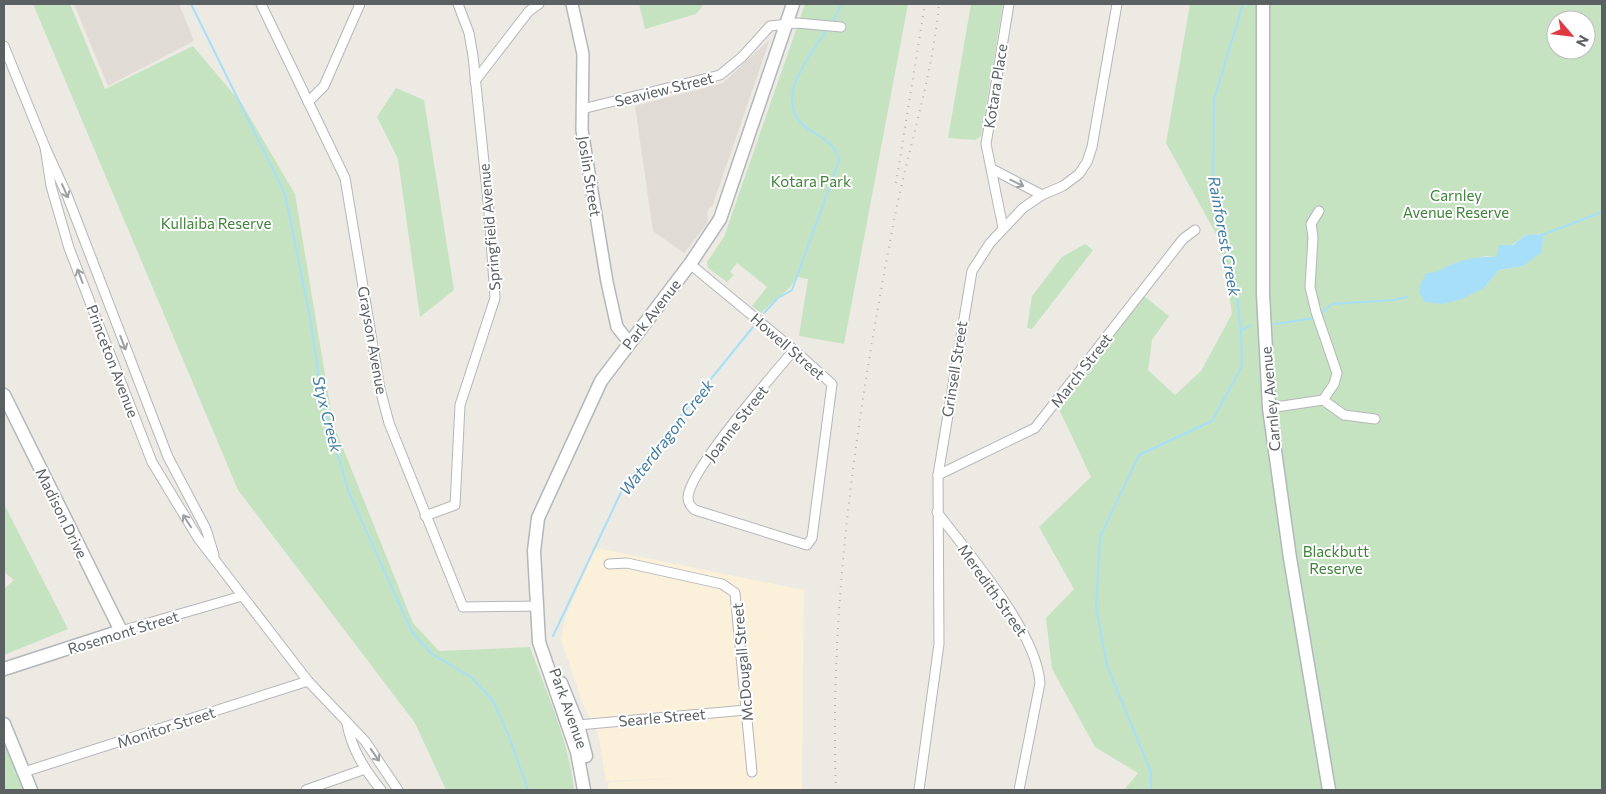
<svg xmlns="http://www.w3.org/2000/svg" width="1606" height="794" font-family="Commissioner,sans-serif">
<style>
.commercial{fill:#fbf0da}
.education{fill:#e0dbd4}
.green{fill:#c5e3c1;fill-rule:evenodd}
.water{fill:#a7dff9}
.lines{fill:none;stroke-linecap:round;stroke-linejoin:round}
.stream{stroke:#a7dff9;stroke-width:2}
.minor-casing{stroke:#b4b6ba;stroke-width:11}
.tertiary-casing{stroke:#b4b6ba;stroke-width:14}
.secondary-casing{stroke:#b2b7ba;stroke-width:15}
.minor{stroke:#fff;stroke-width:9}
.tertiary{stroke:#fff;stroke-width:11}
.secondary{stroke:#fff;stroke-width:12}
.rail{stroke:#b2b3b3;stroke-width:2;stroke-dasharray:1 6;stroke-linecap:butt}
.oneway{stroke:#9da0a1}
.labels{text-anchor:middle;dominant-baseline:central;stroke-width:4;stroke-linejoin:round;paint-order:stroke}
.street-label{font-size:15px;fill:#5b6063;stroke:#fff}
.park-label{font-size:15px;fill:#40833b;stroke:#fff}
.water-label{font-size:16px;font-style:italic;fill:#427ca2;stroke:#fff}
</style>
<rect width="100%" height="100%" fill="#edeae3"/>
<path class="commercial" d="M596,548l208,42 -2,200h-195l2,-8 73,-4 -76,3 -8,-48 -14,-26 -23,-68 5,-24z"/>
<g class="education">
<path d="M74,4h105l15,37 -86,45z"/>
<path d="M770,39l-58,168 -3,1 -2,6 1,5 -2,6 -22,28 -31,-22 -18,-125 88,-23z"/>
</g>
<g class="green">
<path d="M33,4h37l35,85 88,-43 49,58 53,90 38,229 80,200 26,28 91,-4c17,47 39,94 44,143h-128l-31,-67 -177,-233z"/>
<path d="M639,4h65l-8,10 -51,15z"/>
<path d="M805,4h103l-64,340 -45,-8 9,-57 -11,-2c-8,15 -23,23 -36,36l-9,-7 15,-19 -30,-24 -7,9 4,3 -7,7 -19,-14 -1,-6 17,-25z"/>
<path d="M971,4h32l-22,132 -6,4 -27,-2z"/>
<path d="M1190,4h412v786h-478l14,-17 -43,-26 -43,-78 -6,-51 28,-29 -35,-62 52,-50 -32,-68 85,-113 25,20 -17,24 -4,30 27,25 26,-24 31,-57 -11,-71 -55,-100zM1556,20h30v30h-30zM1543,234l-20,32 -24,4 -15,18 -57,-15h10l17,-9 32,-8 10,1 29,-22z"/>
<path d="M396,88l28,12 30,190 -34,27 -22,-158 -21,-42z"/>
<path d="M1085,244l8,6 -61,79 -5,-1 5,-32 30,-39z"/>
<path d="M4,504l64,125 -64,26v-66l10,-9 -10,-8z"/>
<path d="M4,724l27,66h-27z"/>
</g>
<path class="water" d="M1543,234l-1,18 -19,14 -24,4 -15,18 -22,11 -20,5 -17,-2 -6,-9 2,-11 6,-9c11,0 16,-5 26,-9 12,-5 29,-8 43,-7l3,-12h14l12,-10z"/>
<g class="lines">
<g class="stream">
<path d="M191,4l94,190 25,123 13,89 26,87 63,139 20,22 39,23 22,24 15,33 20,56"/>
<path d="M834,20l7,-16"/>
<path d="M1542,235l60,-23"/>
<path d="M764,313l14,-15 14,-8 47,-129c-2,-12 -8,-17 -18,-24 -6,-4 -16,-9 -21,-15 -24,-29 12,-68 27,-93"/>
<path d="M1321,313l11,-9 62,-4 13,-3"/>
<path d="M1275,324l40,-6"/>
<path d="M1241,331l10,-6"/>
<path d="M553,636l71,-150 129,-159"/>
<path d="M1151,790v-18l-44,-106 -11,-59 4,-70 39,-82 73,-34 30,-55 -1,-35 -8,-67 -20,-81 1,-84 29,-95"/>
</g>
<defs>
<g id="minor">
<path d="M261,4l84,174 35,211 9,34 74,184 75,-1"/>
<path d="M4,46l41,101 22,48 101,262 38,72 8,26"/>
<path d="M475,81l54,-70 10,-7"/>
<path d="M308,102l16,-16 36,-82"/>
<path d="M582,109l138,-34 22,-18 28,-31 27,-3 44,4"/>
<path d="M45,147l6,39 18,62 83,214 46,76 110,143 57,60 33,49"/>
<path d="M992,169l50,26"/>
<path d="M1003,228l-17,-84 23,-140"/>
<path d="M690,264l104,86 38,34 -20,154 -5,7 -112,-35c-5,-4 -7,-7 -7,-13 2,-28 85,-122 106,-147"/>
<path d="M1323,400l21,15 31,4"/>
<path d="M1269,408l54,-8 11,-16 3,-11 -21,-61 -6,-25 3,-50 -2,-13 8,-13"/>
<path d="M938,475l97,-47 148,-189 12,-9"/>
<path d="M937,512c32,43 99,118 103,171l-21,107"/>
<path d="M425,516l30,-11 5,-100 35,-107 -6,-87 -16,-155 -4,-23 -11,-29"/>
<path d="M609,564l18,-1 95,21 13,9 17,179"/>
<path d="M121,631l121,-35"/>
<path d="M347,724c5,26 18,46 34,66"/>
<path d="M578,725l168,-15"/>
<path d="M24,772l284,-91"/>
<path d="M306,790l59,-21"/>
<path d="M919,790l20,-146 -1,-169 34,-204 18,-28 33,-35 19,-13 21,-9 16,-12 8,-12 5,-15 25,-143"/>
</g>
<path id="tertiary" d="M572,4l11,50 -1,76 25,152 10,45 12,15"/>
<g id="secondary">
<path d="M1263,4v290l6,114 21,150 39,232"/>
<path d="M4,395l117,236 -117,38"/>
<path d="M561,683l17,42 8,31"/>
<path d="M4,724l27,66"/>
<path d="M584,790l-7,-38 -38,-110 -5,-91 4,-33 63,-137 89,-117 30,-45 73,-215"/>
</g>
</defs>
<use href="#minor" class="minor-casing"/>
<use href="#tertiary" class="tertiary-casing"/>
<use href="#secondary" class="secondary-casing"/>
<use href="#minor" class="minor"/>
<use href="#tertiary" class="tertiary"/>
<use href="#secondary" class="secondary"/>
<g class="rail">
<path d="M896,183l29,-179"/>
<path d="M836,790c-7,-189 21,-374 56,-559 14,-77 40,-149 47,-227"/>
</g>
</g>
<defs><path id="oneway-shaft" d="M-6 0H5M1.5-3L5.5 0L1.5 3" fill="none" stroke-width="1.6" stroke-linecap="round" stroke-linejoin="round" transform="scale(1.25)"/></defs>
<g class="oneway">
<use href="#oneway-shaft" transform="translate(1017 183) rotate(26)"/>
<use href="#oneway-shaft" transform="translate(65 191) rotate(66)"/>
<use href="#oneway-shaft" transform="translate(80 276) rotate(-111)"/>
<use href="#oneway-shaft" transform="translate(123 343) rotate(69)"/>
<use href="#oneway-shaft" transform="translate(187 521) rotate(-123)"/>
<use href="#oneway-shaft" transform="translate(375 755) rotate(55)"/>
</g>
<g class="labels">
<g class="street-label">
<text transform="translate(995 86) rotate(-81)">Kotara Place</text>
<text transform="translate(664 89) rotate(-14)">Seaview Street</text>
<text transform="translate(590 176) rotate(81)">Joslin Street</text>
<text transform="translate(489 227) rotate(-95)">Springfield Avenue</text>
<text transform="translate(651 314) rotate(-52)">Park Avenue</text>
<text transform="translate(373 340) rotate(80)">Grayson Avenue</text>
<text transform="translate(788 346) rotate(41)">Howell Street</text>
<text transform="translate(113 361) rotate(69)">Princeton Avenue</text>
<text transform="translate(954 369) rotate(-81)">Grinsell Street</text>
<text transform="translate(1081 370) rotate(-52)">March Street</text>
<text transform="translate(1270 399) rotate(-95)">Carnley Avenue</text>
<text transform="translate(736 423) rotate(-52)">Joanne Street</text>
<text transform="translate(62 513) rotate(64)">Madison Drive</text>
<text transform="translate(993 590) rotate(55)">Meredith Street</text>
<text transform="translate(123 632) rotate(-17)">Rosemont Street</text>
<text transform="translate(742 662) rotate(-95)">McDougall Street</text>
<text transform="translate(569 708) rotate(70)">Park Avenue</text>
<text transform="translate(662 717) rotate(-5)">Searle Street</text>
<text transform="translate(166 727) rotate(-18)">Monitor Street</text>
</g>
<g class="park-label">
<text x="811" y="181">Kotara Park</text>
<text x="1456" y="195">Carnley<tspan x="1456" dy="17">Avenue Reserve</tspan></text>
<text x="216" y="223">Kullaiba Reserve</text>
<text x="1336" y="551">Blackbutt<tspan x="1336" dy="17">Reserve</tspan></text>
</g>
<g class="water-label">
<text transform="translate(1225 236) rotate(80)">Rainforest Creek</text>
<text transform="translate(328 414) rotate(76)">Styx Creek</text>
<text transform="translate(666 437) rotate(-52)">Waterdragon Creek</text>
</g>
</g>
<rect width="1606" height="794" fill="none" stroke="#5b6063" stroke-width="10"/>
<g transform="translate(1571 35) rotate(118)"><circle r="24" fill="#ffffff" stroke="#bdbfc1"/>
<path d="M0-4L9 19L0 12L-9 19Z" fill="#de393f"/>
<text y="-8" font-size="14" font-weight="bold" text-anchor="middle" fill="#5b6063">N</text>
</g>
</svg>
